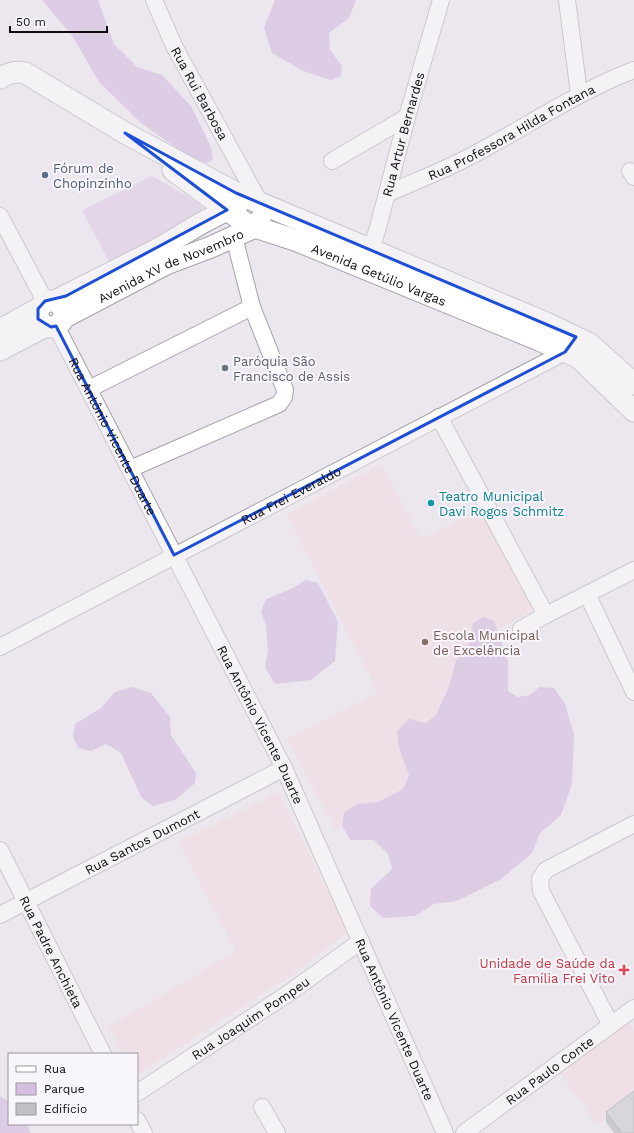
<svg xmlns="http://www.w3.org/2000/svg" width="634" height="1133" font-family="'Work Sans',sans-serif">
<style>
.education{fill:#f1d8e1}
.green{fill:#d5c0e1}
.forest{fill:#c8acd7}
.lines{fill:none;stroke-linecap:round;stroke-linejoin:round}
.minor-casing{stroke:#a5a1a8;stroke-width:18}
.major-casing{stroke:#a5a1a8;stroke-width:23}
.minor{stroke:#fff;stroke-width:16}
.major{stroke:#fff;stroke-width:21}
.wall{fill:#a7a4aa}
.building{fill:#c2bfc6;stroke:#88868b}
.marked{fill:none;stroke:#1d4ed8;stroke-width:3;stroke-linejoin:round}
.service-dot{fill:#5c6f8a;stroke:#f9f5fc;stroke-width:1.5}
.worship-dot{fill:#6b7280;stroke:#f9f5fc;stroke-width:1.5}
.culture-dot{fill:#0f9aa8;stroke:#f9f5fc;stroke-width:1.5}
.education-dot{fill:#8d6e63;stroke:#f9f5fc;stroke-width:1.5}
.health-dot{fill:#e0444e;stroke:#f9f5fc;stroke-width:1.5}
.labels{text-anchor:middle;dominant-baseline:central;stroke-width:4;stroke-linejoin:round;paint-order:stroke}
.street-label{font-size:13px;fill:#0d0c0e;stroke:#f9f5fc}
.service-label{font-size:13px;fill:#4e5e75;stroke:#f9f5fc;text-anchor:start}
.worship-label{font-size:13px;fill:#5b616d;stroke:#f9f5fc;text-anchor:start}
.culture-label{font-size:13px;fill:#0d838f;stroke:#f9f5fc;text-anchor:start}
.education-label{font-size:13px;fill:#785e54;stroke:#f9f5fc;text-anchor:start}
.health-label{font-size:13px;fill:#be3a42;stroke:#f9f5fc;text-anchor:end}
</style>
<rect width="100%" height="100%" fill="#ece7ee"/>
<g class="education">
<path d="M382,464l39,75 60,-30 53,101 -41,22 -71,152 -87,45 -48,-90 91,-47 -92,-178z"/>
<path d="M279,792l68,140 -50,40 -160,103v-21h-14l-14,-27 127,-76 -58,-109z"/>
<path d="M629,1023l5,7v67l-37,27 -37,-51z"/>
</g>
<path class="green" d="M152,176l49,28 2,4 -2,3 -50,32 -41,21 -28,-54z"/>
<g class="forest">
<path d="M42,0h56l16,44 23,23 25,8 29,31 20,41 2,12 -6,4 -18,-6 -48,-34 -42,-41 -26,-45z"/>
<path d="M275,0h81l-7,18 -20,15 1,17 12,16 -1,10 -10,4 -28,-9 -31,-18 -8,-25z"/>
<path d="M306,580l12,3 20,39 -3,39 -24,19 -36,4 -10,-17 3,-16 -2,-25 -5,-15 5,-12 27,-11z"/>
<path d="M484,617l10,4 14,41v29l10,6 12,-2 9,-8 15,1 11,16 9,30 -2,50 -11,31 -21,18 -8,20 -31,26 -44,22 -23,3 -19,12 -32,2 -13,-12 1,-17 21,-20 -4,-15 -14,-14h-24l-8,-14 2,-14 14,-8 20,-2 25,-13 6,-14 -10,-27 -2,-17 12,-12 17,4 10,-8 12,-26 8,-28 15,-20 2,-18z"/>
<path d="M133,687l18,6 19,24 1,18 25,38 -1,10 -20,17 -22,6 -12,-9 -20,-44 -15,-9 -15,7 -13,-3 -5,-11 2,-13 26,-16 14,-16z"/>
<path d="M0,1096l9,6v22h18l4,9h-31z"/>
</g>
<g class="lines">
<defs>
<g id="minor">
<path id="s1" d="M154,0l20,46 86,157"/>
<path d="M567,0l12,94"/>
<path d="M332,161l75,-44"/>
<path d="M630,171l4,6"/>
<path id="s2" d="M387,194c26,-12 53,-22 78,-35 57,-29 109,-66 169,-89"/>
<path d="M0,216l45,85"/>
<path d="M234,237l18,70"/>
<path id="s3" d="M367,259l10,-28 30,-114 34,-117"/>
<path id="s4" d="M56,326l228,442 161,365"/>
<path d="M89,389l163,-82 33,83 -1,7 -5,7 -149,65"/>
<path d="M439,417l107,198"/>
<path d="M587,594l47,98"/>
<path d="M521,629l25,-14 88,-45"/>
<path id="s5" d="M0,647l565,-295 7,-7"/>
<path id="s6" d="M0,850l103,204"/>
<path id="s7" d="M0,915l284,-147"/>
<path d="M611,1025l-70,-134 -1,-12 6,-9 88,-46"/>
<path id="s8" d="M137,1093l152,-100 72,-52"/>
<path d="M262,1107l15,26"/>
<path d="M137,1120l7,13"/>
<path id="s9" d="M464,1133l170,-125"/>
</g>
<g id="major">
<path d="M0,78c9,-5 15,-7 25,-5l100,60 111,60 310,130 44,21 44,40"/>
<path id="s10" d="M173,170l72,53 10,4 40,13 244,100 39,17 56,54"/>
<circle cx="51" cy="314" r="13"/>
<path d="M55,301l103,-52 42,-25 38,-20"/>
<path id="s11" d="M63,318l103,-54 45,-17 44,-20 5,-7"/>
<path d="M0,330l38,-21"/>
<path d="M0,350l46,-24"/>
</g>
</defs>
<use href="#minor" class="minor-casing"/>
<use href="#major" class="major-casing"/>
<use href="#minor" class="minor"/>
<use href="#major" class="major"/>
</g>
<path class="wall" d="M606,1112l28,21h-20l-8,-11z"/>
<path class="building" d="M634,1091v42h-12l-16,-21z"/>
<path d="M0 0H634V1133H0ZM125,133l111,60 340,144 -11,15 -391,203 -118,-229 -5,1 -13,-8v-10l7,-8 21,-5 161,-86z" fill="#ece7ee" fill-opacity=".55" fill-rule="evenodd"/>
<path class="marked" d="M125,133l111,60 340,144 -11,15 -391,203 -118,-229 -5,1 -13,-8v-10l7,-8 21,-5 161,-86z"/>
<circle class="service-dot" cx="45" cy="175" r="4"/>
<circle class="worship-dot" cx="225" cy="368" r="4"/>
<circle class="culture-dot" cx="431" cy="503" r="4"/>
<circle class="education-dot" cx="425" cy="642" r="4"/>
<path class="health-dot" d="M622 964h4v4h4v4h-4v4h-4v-4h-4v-4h4z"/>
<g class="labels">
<g class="street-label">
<text stroke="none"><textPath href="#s1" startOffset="104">Rua Rui Barbosa</textPath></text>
<text stroke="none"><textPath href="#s2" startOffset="139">Rua Professora Hilda Fontana</textPath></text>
<text stroke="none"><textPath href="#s3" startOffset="130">Rua Artur Bernardes</textPath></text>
<text stroke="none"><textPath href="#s11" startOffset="120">Avenida XV de Novembro</textPath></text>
<text stroke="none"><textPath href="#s10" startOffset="233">Avenida Getúlio Vargas</textPath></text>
<text stroke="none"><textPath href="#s4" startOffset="124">Rua Antônio Vicente Duarte</textPath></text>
<text stroke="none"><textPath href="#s5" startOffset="328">Rua Frei Everaldo</textPath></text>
<text stroke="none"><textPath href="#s4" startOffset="448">Rua Antônio Vicente Duarte</textPath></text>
<text stroke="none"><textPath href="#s7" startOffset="160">Rua Santos Dumont</textPath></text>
<text stroke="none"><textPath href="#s6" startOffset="114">Rua Padre Anchieta</textPath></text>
<text stroke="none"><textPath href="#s8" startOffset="136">Rua Joaquim Pompeu</textPath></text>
<text stroke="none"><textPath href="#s4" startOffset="772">Rua Antônio Vicente Duarte</textPath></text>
<text stroke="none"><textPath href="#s9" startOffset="106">Rua Paulo Conte</textPath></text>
</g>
<g class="service-label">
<text x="53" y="168">Fórum de<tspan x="53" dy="15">Chopinzinho</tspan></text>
</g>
<g class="worship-label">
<text x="233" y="361">Paróquia São<tspan x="233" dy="15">Francisco de Assis</tspan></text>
</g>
<g class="culture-label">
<text x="439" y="496">Teatro Municipal<tspan x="439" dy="15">Davi Rogos Schmitz</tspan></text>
</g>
<g class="education-label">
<text x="433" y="635">Escola Municipal<tspan x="433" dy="15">de Excelência</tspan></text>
</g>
<g class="health-label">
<text x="615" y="963">Unidade de Saúde da<tspan x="615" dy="15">Família Frei Vito</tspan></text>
</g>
</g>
<rect x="8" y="1053" width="130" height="72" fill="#f9f5fc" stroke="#9b989d"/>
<rect x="16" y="1066" width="20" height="6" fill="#ffffff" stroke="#9b989d"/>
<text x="44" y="1073" font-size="12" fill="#0d0c0e">Rua</text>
<rect x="16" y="1083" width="20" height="12" fill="#d5c0e1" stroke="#9b989d"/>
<text x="44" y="1093" font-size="12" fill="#0d0c0e">Parque</text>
<rect x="16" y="1103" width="20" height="12" fill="#c2bfc6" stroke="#9b989d"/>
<text x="44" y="1113" font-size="12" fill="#0d0c0e">Edifício</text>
<path d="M10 26v6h97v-6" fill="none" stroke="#0d0c0e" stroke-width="2"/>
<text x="16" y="26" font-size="12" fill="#0d0c0e" stroke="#f9f5fc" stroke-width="3" paint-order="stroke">50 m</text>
</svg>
